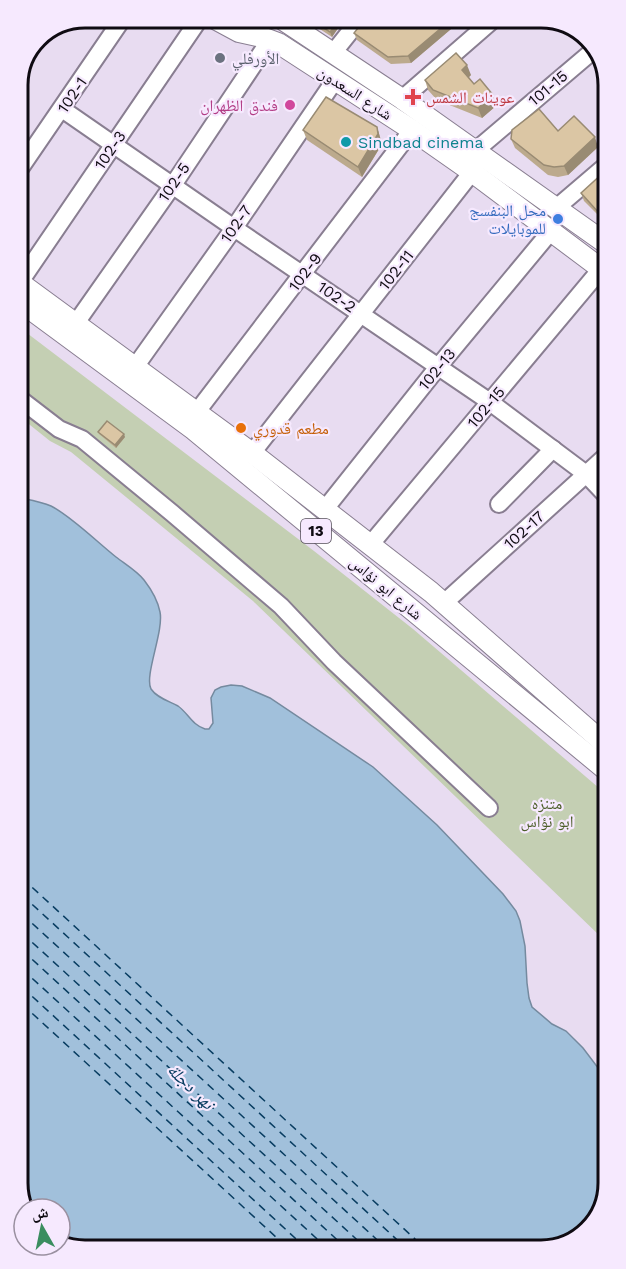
<svg xmlns="http://www.w3.org/2000/svg" width="626" height="1269" font-family="'Work Sans','Noto Naskh Arabic',sans-serif">
<style>
.green{fill:#c4cfb3}
.water{fill:#a1c0db;stroke:#758a9f;stroke-width:1.5}
.lines{fill:none;stroke-linecap:round;stroke-linejoin:round}
.ferry{stroke:#093d61;stroke-width:1.5;stroke-dasharray:8 6;stroke-linecap:butt}
.minor-casing{stroke:#897e91;stroke-width:20}
.major-casing{stroke:#897e91;stroke-width:22}
.minor{stroke:#fff;stroke-width:16}
.major{stroke:#fff;stroke-width:20}
.wall{fill:#bcaa8d}
.shaded-wall{fill:#998b73}
.building{fill:#dbc6a4;stroke:#998b73;stroke-width:1.5}
.worship-dot{fill:#6b7280;stroke:#f6e9fe;stroke-width:2}
.health-dot{fill:#e0444e;stroke:#f6e9fe;stroke-width:2}
.hotel-dot{fill:#d1479c;stroke:#f6e9fe;stroke-width:2}
.culture-dot{fill:#0f9aa8;stroke:#f6e9fe;stroke-width:2}
.shop-dot{fill:#3f7fe0;stroke:#f6e9fe;stroke-width:2}
.food-dot{fill:#e8710a;stroke:#f6e9fe;stroke-width:2}
.labels{text-anchor:middle;dominant-baseline:central;stroke-width:4.5;stroke-linejoin:round;paint-order:stroke}
.shield{fill:#f6e9fe;stroke:#544e59;stroke-width:1.5}
.shield-label{font-size:15px;font-weight:bold;fill:#0f0b12}
.worship-label{font-size:16px;fill:#5b616d;stroke:#f6e9fe;text-anchor:start}
.street-label{font-size:16px;fill:#0f0b12;stroke:#f6e9fe}
.health-label{font-size:16px;fill:#be3a42;stroke:#f6e9fe;text-anchor:start}
.hotel-label{font-size:16px;fill:#b23c85;stroke:#f6e9fe;text-anchor:end}
.culture-label{font-size:16px;fill:#0d838f;stroke:#f6e9fe;text-anchor:start}
.shop-label{font-size:16px;fill:#366cbe;stroke:#f6e9fe;text-anchor:end}
.food-label{font-size:16px;fill:#c56008;stroke:#f6e9fe;text-anchor:start}
.park-label{font-size:16px;fill:#4c5e29;stroke:#f6e9fe}
.water-label{font-size:18px;font-style:italic;fill:#093d61;stroke:#f6e9fe}
.rim{fill:none;stroke:#0f0b12;stroke-width:3}
</style>
<rect width="100%" height="100%" fill="#e8dcf1"/>
<path class="green" d="M19,327l295,224 99,78 193,165 1,144h-5l-349,-337 -182,-149 -21,-11 -30,-24z"/>
<path class="water" d="M20,498c10,2 22,4 31,8 20,10 46,36 65,51 9,7 21,14 28,23 7,9 14,22 16,32 4,19 -16,64 -9,77 6,9 18,12 27,17 10,7 14,19 27,23h4l4,-6 -2,-25 4,-8 6,-3 10,-2 11,1 28,12 103,69 64,58 66,69 13,17 4,10 5,25 2,37 2,15 3,9 20,17 14,7 17,17 25,33v103l-12,37 -30,25 -485,5 -21,-8v-34h-36v1l-1,-1z"/>
<g class="lines">
<g class="ferry">
<path d="M22,878l393,361 7,8"/>
<path d="M22,895l384,353"/>
<path d="M22,914l364,334"/>
<path d="M22,933l344,315"/>
<path d="M22,950l324,298"/>
<path d="M22,969l305,279"/>
<path d="M22,987l285,262"/>
<path d="M22,1004l267,245"/>
</g>
<defs>
<g id="minor">
<path d="M333,53l28,-35"/>
<path d="M402,99l93,-81"/>
<path d="M62,109l172,119 256,174 96,72 19,20"/>
<path d="M475,151l120,-102"/>
<path d="M19,170l104,-152"/>
<path d="M555,209l48,-41"/>
<path d="M20,282l180,-264"/>
<path d="M76,323l97,-138 97,-145"/>
<path d="M135,367l99,-139 101,-148"/>
<path d="M20,399l39,30 23,10 90,74 109,93 53,56 155,146"/>
<path d="M196,413l216,-283"/>
<path d="M252,453l220,-281"/>
<path d="M499,504l54,-55"/>
<path d="M325,509l113,-142 113,-136"/>
<path d="M370,545l231,-276"/>
<path d="M444,603l161,-146"/>
</g>
<g id="major">
<path d="M213,18l26,14 23,5 16,6 57,37 77,50 60,42 132,99"/>
<path d="M280,18l122,81 202,143"/>
<path d="M19,282l233,171 179,139 175,153"/>
<path d="M19,301l175,129 412,340"/>
</g>
</defs>
<use href="#minor" class="minor-casing"/>
<use href="#major" class="major-casing"/>
<use href="#minor" class="minor"/>
<use href="#major" class="major"/>
</g>
<g class="wall">
<path d="M303,18h35l2,1 1,5 -9,13z"/>
<path d="M464,18l-53,45 -20,1 -34,-24 -3,-7z"/>
<path d="M471,75l-2,2 5,7 19,11 4,10 -15,13 -45,-18 -9,-10 -3,-10z"/>
<path d="M377,127l5,17 -20,33 -55,-37 -4,-10z"/>
<path d="M558,131l40,16 -30,28 -10,2 -10,-2 -33,-27 -4,-9z"/>
<path d="M603,173l1,48 -20,-20 -3,-8z"/>
<path d="M98,432l27,5 -9,11 -17,-14z"/>
</g>
<g class="shaded-wall">
<path d="M453,18h11l-53,45 -3,-7z"/>
<path d="M340,19l1,5 -9,13 -2,-5z"/>
<path d="M467,65l4,10 -5,5 -4,-10z"/>
<path d="M493,95l4,10 -15,13 -4,-10z"/>
<path d="M377,127l5,17 -20,33 -4,-10z"/>
<path d="M595,137l3,10 -30,28 -4,-9z"/>
<path d="M124,434l1,3 -9,11 -1,-3z"/>
</g>
<g class="building">
<path d="M308,18h30l2,1 -10,13z"/>
<path d="M366,18h87l-45,38 -20,1 -34,-24z"/>
<path d="M456,53l11,12 -5,5 12,14 6,-5 13,16 -15,13 -45,-18 -8,-10z"/>
<path d="M326,97l51,30 1,7 -20,33 -55,-37z"/>
<path d="M539,109l19,22 16,-15 21,21 -31,29 -10,1 -10,-2 -33,-26 1,-9z"/>
<path d="M603,173l1,43 -5,-3 -18,-20z"/>
<path d="M107,421l17,13 -9,11 -17,-13z"/>
</g>
<circle class="worship-dot" cx="220" cy="58" r="6"/>
<path class="health-dot" d="M410 88h6v6h6v6h-6v6h-6v-6h-6v-6h6z"/>
<circle class="hotel-dot" cx="290" cy="105" r="6"/>
<circle class="culture-dot" cx="346" cy="142" r="6"/>
<circle class="shop-dot" cx="558" cy="219" r="6"/>
<circle class="food-dot" cx="241" cy="428" r="6"/>
<g class="labels">
<rect class="shield" x="301" y="519" width="30" height="24" rx="4.5"/>
<g class="shield-label">
<text x="316" y="531">13</text>
</g>
<g class="worship-label">
<text x="232" y="58">الأورفلي</text>
</g>
<g class="street-label">
<text transform="translate(548 88) rotate(-40)">101-15</text>
<text transform="translate(355 93) rotate(33)">شارع السعدون</text>
<text transform="translate(72 95) rotate(-56)">102-1</text>
<text transform="translate(110 150) rotate(-56)">102-3</text>
<text transform="translate(174 182) rotate(-56)">102-5</text>
<text transform="translate(236 224) rotate(-55)">102-7</text>
<text transform="translate(396 270) rotate(-52)">102-11</text>
<text transform="translate(305 272) rotate(-53)">102-9</text>
<text transform="translate(337 297) rotate(34)">102-2</text>
<text transform="translate(437 369) rotate(-51)">102-13</text>
<text transform="translate(486 407) rotate(-50)">102-15</text>
<text transform="translate(524 530) rotate(-42)">102-17</text>
<text transform="translate(386 588) rotate(40)">شارع ابو نؤاس</text>
</g>
<g class="health-label">
<text x="426" y="97">عوينات الشمس</text>
</g>
<g class="hotel-label">
<text x="278" y="105">فندق الظهران</text>
</g>
<g class="culture-label">
<text x="358" y="142">Sindbad cinema</text>
</g>
<g class="shop-label">
<text x="546" y="210">محل البنفسج<tspan x="546" dy="18">للموبايلات</tspan></text>
</g>
<g class="food-label">
<text x="253" y="428">مطعم قدوري</text>
</g>
<g class="park-label">
<text x="547" y="803">متنزه<tspan x="547" dy="18">ابو نؤاس</tspan></text>
</g>
<g class="water-label">
<text transform="translate(191 1086) rotate(44)">نهر دجلة</text>
</g>
</g>
<path d="M0 0H626V1269H0ZM85 28H541A57 57 0 0 1 598 85V1183A57 57 0 0 1 541 1240H85A57 57 0 0 1 28 1183V85A57 57 0 0 1 85 28Z" fill="#f6e9fe" fill-rule="evenodd"/>
<path class="rim" d="M85 28H541A57 57 0 0 1 598 85V1183A57 57 0 0 1 541 1240H85A57 57 0 0 1 28 1183V85A57 57 0 0 1 85 28Z"/>
<g transform="translate(42 1227) rotate(351)"><circle r="28" fill="#f6e9fe" stroke="#9a90a0" stroke-width="1.5"/>
<path d="M0-4.5L10 22L0 15L-10 22Z" fill="#3a8d5f"/>
<text y="-9" font-size="16" font-weight="bold" text-anchor="middle" fill="#0f0b12">ش</text>
</g>
</svg>
